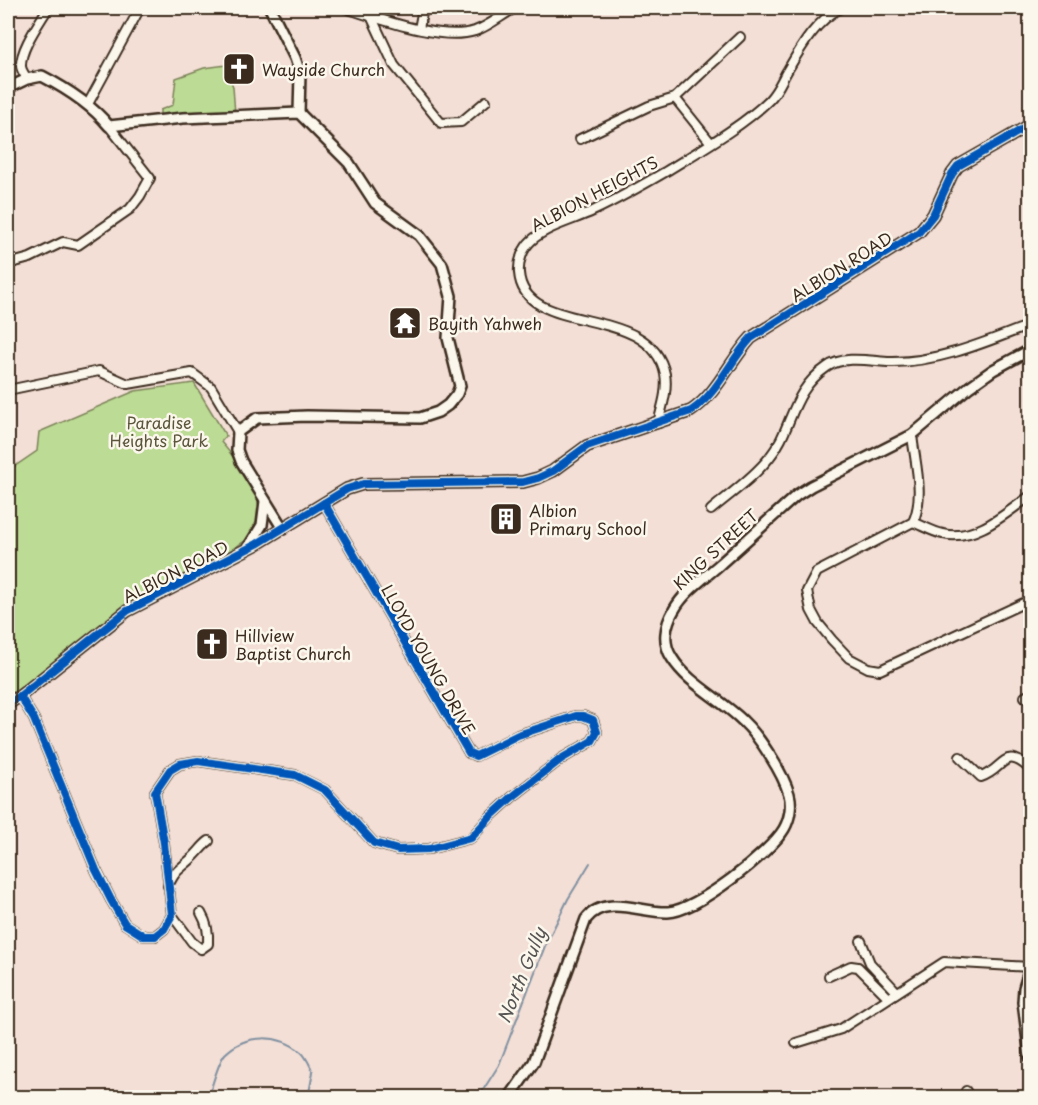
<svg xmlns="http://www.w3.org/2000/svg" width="1038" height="1105" font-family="'Playpen Sans',sans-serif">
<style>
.green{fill:#bcdb94;stroke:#7c8259;stroke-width:1.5}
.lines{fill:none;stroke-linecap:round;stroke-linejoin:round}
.stream{stroke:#8191a1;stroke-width:2}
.minor-casing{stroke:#3b2a1e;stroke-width:12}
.tertiary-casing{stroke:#3b2a1e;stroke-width:14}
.minor{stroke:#fbf7ec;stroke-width:8}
.tertiary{stroke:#fbf7ec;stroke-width:9}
.cycleway-casing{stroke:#fbf7ec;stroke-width:11}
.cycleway{stroke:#0057b8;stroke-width:8}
.labels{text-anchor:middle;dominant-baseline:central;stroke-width:5;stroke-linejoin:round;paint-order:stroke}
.poi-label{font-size:16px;fill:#3b2a1e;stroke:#fbf7ec;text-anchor:start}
.street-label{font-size:16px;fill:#3b2a1e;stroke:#fbf7ec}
.park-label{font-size:16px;fill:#5b563c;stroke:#fbf7ec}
.water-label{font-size:18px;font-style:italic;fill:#585555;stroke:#fbf7ec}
</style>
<rect width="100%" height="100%" fill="#f3dfd6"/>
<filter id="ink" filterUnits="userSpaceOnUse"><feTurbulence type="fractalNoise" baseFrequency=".0167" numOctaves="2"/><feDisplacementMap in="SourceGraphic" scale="12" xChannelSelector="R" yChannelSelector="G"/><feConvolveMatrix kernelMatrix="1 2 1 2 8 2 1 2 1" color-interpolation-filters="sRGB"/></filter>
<g filter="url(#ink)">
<g class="green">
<path d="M226,65l7,22 2,27 -75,4v-8l13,-5 3,-27 28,-10z"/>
<path d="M194,383l32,53 -5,6c15,17 48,59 36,84 -2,5 -8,10 -12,15l-237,155v-225l29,-20 2,-19 96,-41z"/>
</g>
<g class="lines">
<g class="stream">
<path d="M208,1098c4,-11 10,-36 17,-44 21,-21 54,-20 76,-2 6,5 9,14 12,20l-5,26"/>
<path d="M478,1098l21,-33 46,-119 23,-47 22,-36"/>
</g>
<defs>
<g id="minor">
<path d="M345,8c33,10 96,34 130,23 14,-5 27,-16 40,-23"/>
<path d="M371,16l23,49 47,58 20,-1 25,-21"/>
<path d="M419,29l4,-21"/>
<path d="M27,79c-2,-4 -6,-9 -6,-13 -1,-17 19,-44 27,-58"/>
<path d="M88,104l52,-96"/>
<path d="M580,139l69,-33 26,-8"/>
<path d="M711,143l-36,-45 65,-61"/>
<path d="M8,264l22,-6 33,-16 15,3 52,-36 10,-13 10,-18 -41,-52"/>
<path d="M8,390l91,-19 29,13 64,-11 19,14 27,45"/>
<path d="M658,423c4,-16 10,-33 7,-49 -15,-73 -141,-36 -146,-101 -1,-12 4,-25 13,-33 16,-14 42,-20 61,-29 25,-12 48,-25 72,-39 32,-20 78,-46 104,-72 8,-8 12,-18 17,-27 14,-24 29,-52 55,-65"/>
<path d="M912,435c3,28 13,61 1,87l-96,50 -10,19 4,19 7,13 14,17 17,18 19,10 12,2 150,-70"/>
<path d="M711,510c19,-16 42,-32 58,-52 24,-29 21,-66 58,-91 17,-12 43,-6 63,-5 47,1 96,-20 140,-37"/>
<path d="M913,522c10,4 20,10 30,12 32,8 63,-21 87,-38"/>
<path d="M20,696l14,23 62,151 15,30 14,24 19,12h11l9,-7 8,-14 -8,-72 -9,-51 15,-22 10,-6 18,-3 97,14 30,15 49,53 24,7 31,-1 42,-11 19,-21 21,-19 50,-39 31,-18 5,-9 -4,-12 -10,-4h-7l-58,19 -42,21 -7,-3 -145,-250"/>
<path d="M1025,697l5,-3"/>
<path d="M960,757l21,20c24,-8 22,-32 49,-8"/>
<path d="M168,886c9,-18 10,-15 23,-27 7,-6 11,-13 18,-18"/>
<path d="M172,915l20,27 9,7 7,-5c1,-12 -1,-21 -7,-31"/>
<path d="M861,941l9,22 27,29"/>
<path d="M829,976l22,-10 7,1 30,30"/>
<path d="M796,1043l45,-14 103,-67 86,5"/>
<path d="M966,1091l3,7"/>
</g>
<g id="tertiary">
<path d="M270,8l25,50 5,15 -1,40"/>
<path d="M8,88l19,-9 15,-3c25,13 49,28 67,50l74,-8 116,-5 50,50 26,40 44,32 23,29 9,32 -3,42 12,48 -3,8 -9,11 -10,7 -18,6 -113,-2 -50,2 -19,14 -1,18 4,11 42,68"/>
<path d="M248,548l14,-23 3,-24"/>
<path d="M8,704l12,-8 107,-85 130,-67 90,-55 16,-5 160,-2 15,-4 15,-7 34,-25 104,-35c27,-18 38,-49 60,-73l168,-106 14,-17 19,-41 6,-8 72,-41"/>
<path d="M1030,968l-6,20 -1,14 7,55"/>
<path d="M509,1098l25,-36 52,-143c19,-25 55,-6 82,-7 28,-1 102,-59 116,-83 6,-10 8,-24 5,-35 -6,-21 -30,-58 -46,-73 -22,-22 -55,-37 -71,-63 -10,-15 -7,-33 2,-48 10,-18 29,-31 45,-45 26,-23 52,-47 78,-70l14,-9 101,-51 57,-48 24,-17 37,-20"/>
</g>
</defs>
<use href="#minor" class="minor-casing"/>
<use href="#tertiary" class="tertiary-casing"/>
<use href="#minor" class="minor"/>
<use href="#tertiary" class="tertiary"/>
<defs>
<g id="cycleway">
<path d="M20,696l14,23 62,151 15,30 14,24 19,12h11l9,-7 8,-14 -8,-72 -9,-51 15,-22 10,-6 18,-3 97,14 30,15 49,53 24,7 31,-1 42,-11 19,-21 21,-19 50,-39 31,-18 5,-9 -4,-12 -10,-4h-7l-58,19 -42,21 -7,-3 -145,-250"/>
<path d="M8,704l12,-8 107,-85 130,-67 90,-55 16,-5 160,-2 15,-4 15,-7 34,-25 104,-35c27,-18 38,-49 60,-73l168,-106 14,-17 19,-41 6,-8 72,-41"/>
</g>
</defs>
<use href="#cycleway" class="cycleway-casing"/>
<use href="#cycleway" class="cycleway"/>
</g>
</g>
<defs>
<symbol id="church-square" viewBox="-11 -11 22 22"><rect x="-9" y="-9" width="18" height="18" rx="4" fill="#3b2a1e" stroke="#fbf7ec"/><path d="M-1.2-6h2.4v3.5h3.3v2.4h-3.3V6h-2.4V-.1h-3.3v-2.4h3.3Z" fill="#fff"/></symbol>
<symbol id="temple-square" viewBox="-11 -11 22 22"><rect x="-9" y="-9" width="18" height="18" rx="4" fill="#3b2a1e" stroke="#fbf7ec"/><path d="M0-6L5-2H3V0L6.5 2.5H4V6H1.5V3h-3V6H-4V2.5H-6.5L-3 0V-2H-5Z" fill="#fff"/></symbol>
<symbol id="building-square" viewBox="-11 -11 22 22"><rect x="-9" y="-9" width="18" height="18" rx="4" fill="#3b2a1e" stroke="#fbf7ec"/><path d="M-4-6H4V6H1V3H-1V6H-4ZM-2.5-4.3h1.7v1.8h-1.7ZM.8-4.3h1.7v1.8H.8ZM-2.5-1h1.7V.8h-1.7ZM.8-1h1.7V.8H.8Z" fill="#fff"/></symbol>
</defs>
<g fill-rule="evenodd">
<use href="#church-square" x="220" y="50" width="38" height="38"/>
<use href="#temple-square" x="386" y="304" width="38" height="38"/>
<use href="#building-square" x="487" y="500" width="38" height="38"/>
<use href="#church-square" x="193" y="625" width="38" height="38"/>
</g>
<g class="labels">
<g class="poi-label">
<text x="262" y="69">Wayside Church</text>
<text x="428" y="323">Bayith Yahweh</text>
<text x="529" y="510">Albion<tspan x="529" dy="18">Primary School</tspan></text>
<text x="235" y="635">Hillview<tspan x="235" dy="18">Baptist Church</tspan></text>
</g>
<g class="street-label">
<text transform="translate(594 193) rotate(-28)">ALBION HEIGHTS</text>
<text transform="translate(841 266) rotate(-32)">ALBION ROAD</text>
<text transform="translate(715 549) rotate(-43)">KING STREET</text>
<text transform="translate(175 571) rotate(-27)">ALBION ROAD</text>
<text transform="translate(429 659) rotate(60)">LLOYD YOUNG DRIVE</text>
</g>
<g class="park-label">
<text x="159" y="422">Paradise<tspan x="159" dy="18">Heights Park</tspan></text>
</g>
<g class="water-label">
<text transform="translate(521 975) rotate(-68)">North Gully</text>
</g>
</g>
<rect width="1038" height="1105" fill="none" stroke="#fbf7ec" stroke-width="30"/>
<rect x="15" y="15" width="1008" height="1075" fill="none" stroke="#3b2a1e" stroke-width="2" filter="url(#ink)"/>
</svg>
